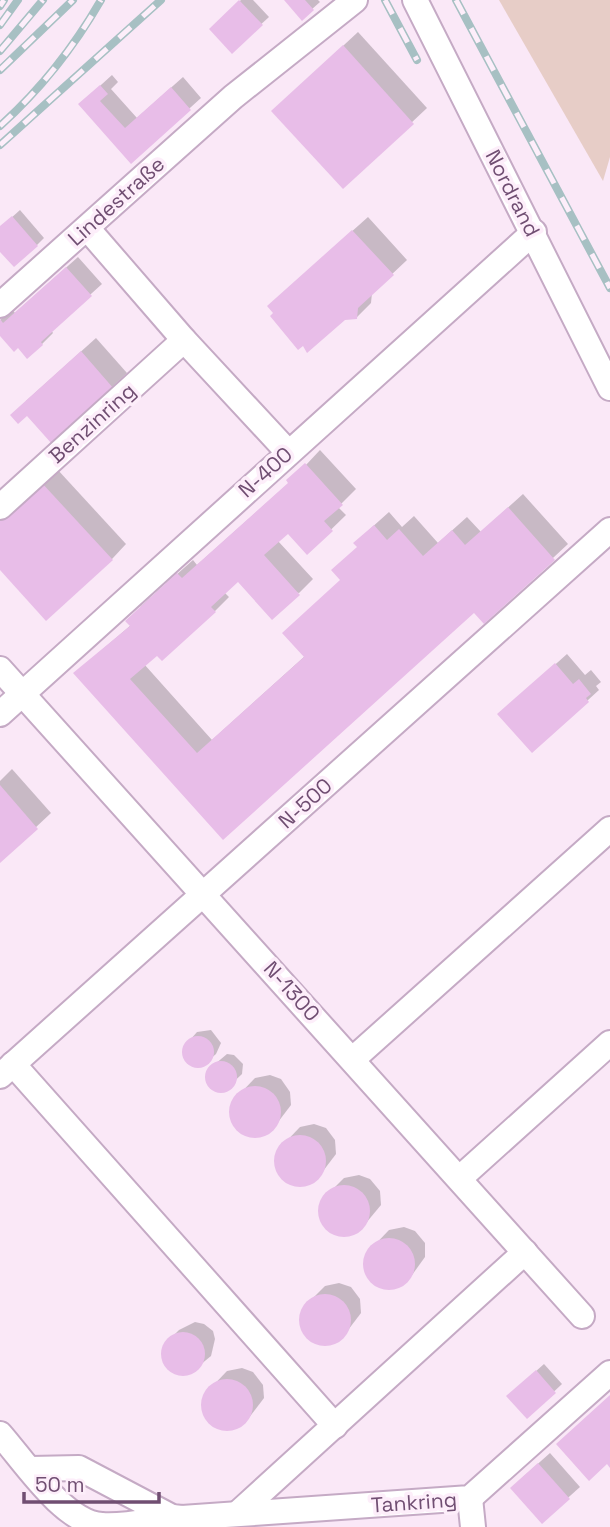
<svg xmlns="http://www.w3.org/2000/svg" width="610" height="1527" font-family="'Space Grotesk',sans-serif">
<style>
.green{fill:#e7cdc7}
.shadow{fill:#0003}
.building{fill:#e8bde8}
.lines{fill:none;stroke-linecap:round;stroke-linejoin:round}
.minor-casing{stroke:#c5aac5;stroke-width:28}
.minor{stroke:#fff;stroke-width:24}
.rail-casing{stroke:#a7c0c3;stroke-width:8}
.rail{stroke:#fdeefa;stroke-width:5;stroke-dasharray:16;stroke-linecap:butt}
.labels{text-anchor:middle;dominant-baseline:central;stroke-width:7;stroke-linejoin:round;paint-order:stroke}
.street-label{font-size:21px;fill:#704e72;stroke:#fdeefa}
</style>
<rect width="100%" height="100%" fill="#fae8f7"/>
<path class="green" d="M499,0h111v157l-7,24z"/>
<g class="shadow">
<path d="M241,0h12l16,17 -37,34 -21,-22z"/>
<path d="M286,0h32l2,2 -18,16z"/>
<path d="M358,32l69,76 -84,79 -55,-90z"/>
<path d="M112,75l6,7 -7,7 26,29 46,-41 18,21 -70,63 -40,-67z"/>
<path d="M20,210l24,28 -7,7 -37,4v-21z"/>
<path d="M368,217l39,43 -35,33 -1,10 -15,15 -72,-26z"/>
<path d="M78,257l24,27 -51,46 2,3 -11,11 -24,2 -18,-12v-14l12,-11 3,4z"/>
<path d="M96,338l31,35 -74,69 -27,-41z"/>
<path d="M320,450l36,39 -18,18 8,8 -39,38 -19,-21 -10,9 35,38 -14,14 -61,-13 -14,12 5,5 -14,14 -71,53 68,76 93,-84 54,-110 11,-17 19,-17 13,15 12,-11 24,27 29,-26 14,15 42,-38 45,50 -83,77 -11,-11 -251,227 -148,-164 56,-48 10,-19 52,-46 4,5 93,-83z"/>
<path d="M57,469l69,75 -14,15 -112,8v-46z"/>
<path d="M567,654l18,21 6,-5 10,12 -5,4 3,4 -67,61 -21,-47z"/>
<path d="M12,769l39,44 -51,48v-80z"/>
<path d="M211,1030l10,13 -5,11 -14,12 -12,-3 -6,-13 6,-10 7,-8z"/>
<path d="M227,1054l7,1 9,9 -1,10 -18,17h-6l-10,-8v-13z"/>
<path d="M270,1075l11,4 9,13 1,13 -19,25 -12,6h-12l-12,-8 -6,-14 3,-13 22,-23z"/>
<path d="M314,1124l12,4 9,12 1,14 -19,25 -12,6h-12l-12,-8 -6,-14 3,-13 22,-23z"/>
<path d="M359,1175l11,4 10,12 1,14 -20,24 -12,7 -12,-1 -12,-8 -5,-13 2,-14 22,-22z"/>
<path d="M404,1227l11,4 10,12v14l-18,25 -13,6h-12l-12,-8 -6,-14 3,-13 22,-23z"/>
<path d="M339,1283l12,4 9,12 1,14 -19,25 -12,6 -12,-1 -12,-8 -6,-13 2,-13 23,-23z"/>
<path d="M195,1322l9,2 9,7 2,8 -4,17 -22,18 -17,-2 -9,-15 4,-15 12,-12z"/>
<path d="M544,1364l18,20 -35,33 -11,-28z"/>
<path d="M242,1368l11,4 10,13 1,13 -19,25 -13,6h-12l-12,-8 -5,-14 2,-13 22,-23z"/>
<path d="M550,1453l30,34 -38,34 -19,-44z"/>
</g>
<g class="building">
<path d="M239,0l24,25 -31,29 -23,-25z"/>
<path d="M284,0h21l9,10 -12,11z"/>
<path d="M343,45l71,79 -71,65 -72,-78z"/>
<path d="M100,85l8,9 -8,7 25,27 46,-41 20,23 -60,54 -53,-60z"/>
<path d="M12,216l26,30 -24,21 -14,-15v-26z"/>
<path d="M352,230l42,45 -36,33 -1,11 -12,1 -38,33 -4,-7 -5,4 -28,-34 3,-3 -6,-7z"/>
<path d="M66,267l26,29 -51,46 2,3 -16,14 -9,-11 -4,4 -14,-16v-17l3,4z"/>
<path d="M81,351l33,38 -62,55 -25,-28 -9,8 -8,-9z"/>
<path d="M305,463l38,42 -19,16 9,10 -26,24 -19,-21 -24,21 36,40 -28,25 -34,-38 -27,25 5,5 -54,49 -5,-5 -27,23 67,74 107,-96 -22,-24 58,-53 -9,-10 26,-23 -4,-4 21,-18 13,15 12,-11 24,27 29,-26 13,15 43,-38 47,53 -71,64 -10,-11 -251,227 -150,-167 57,-47 -5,-5 52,-48 5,5 106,-95 -2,-3z"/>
<path d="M41,482l72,78 -67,61 -46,-51v-50z"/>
<path d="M555,663l18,21 6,-5 12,15 -5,4 3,4 -57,51 -35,-39z"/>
<path d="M0,785l38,44 -38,34z"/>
<circle cx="198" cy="1052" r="16"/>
<circle cx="221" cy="1077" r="16"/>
<circle cx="255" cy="1112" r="26"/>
<circle cx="300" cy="1161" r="26"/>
<circle cx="344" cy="1211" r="26"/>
<circle cx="389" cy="1264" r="26"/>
<circle cx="325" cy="1320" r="26"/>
<circle cx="183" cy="1354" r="22"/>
<path d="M536,1370l20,23 -29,26 -21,-23z"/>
<circle cx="227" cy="1405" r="26"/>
<path d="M610,1395v73l-3,-4 -18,17 -33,-37z"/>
<path d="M538,1463l32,36 -28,25 -32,-36z"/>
</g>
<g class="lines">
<defs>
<g id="minor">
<path d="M415,0l195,388"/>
<path d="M87,228l97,112 103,111"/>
<path d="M0,305l233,-208 122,-97"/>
<path d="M0,507l184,-167"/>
<path d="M0,669l582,647"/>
<path d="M0,714l534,-482"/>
<path d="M353,1059l257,-230"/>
<path d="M13,1064l322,362"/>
<path d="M0,1076l610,-546"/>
<path d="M460,1178l150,-135"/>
<path d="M0,1434c24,27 64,89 102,91 22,2 48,-5 70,-8"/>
<path d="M31,1469l48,-1 93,49 10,1 288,-20 140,-125"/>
<path d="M470,1498l3,29"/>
<path d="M237,1514l288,-262"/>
</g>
</defs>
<use href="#minor" class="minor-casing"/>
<use href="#minor" class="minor"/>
<defs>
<g id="rail">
<path d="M385,0l32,60"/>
<path d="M456,0l154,288"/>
<path d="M0,6l4,-6"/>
<path d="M0,25l18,-25"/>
<path d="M0,51l43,-51"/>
<path d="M0,70l73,-70"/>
<path d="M0,126c41,-37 74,-79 101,-126"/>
<path d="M0,145l161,-145"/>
</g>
</defs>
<use href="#rail" class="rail-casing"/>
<use href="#rail" class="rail"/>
</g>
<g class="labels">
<g class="street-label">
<text transform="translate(513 193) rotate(63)">Nordrand</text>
<text transform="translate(116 201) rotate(-42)">Lindestraße</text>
<text transform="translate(92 423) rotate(-42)">Benzinring</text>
<text transform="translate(265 472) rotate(-42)">N-400</text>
<text transform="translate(305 803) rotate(-42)">N-500</text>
<text transform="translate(292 991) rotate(48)">N-1300</text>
<text transform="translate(414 1502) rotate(-4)">Tankring</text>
</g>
</g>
<path d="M24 1492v10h135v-10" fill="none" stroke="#704e72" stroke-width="3.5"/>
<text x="35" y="1492" font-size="21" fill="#704e72" stroke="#fdeefa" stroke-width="5" paint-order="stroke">50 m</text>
</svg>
